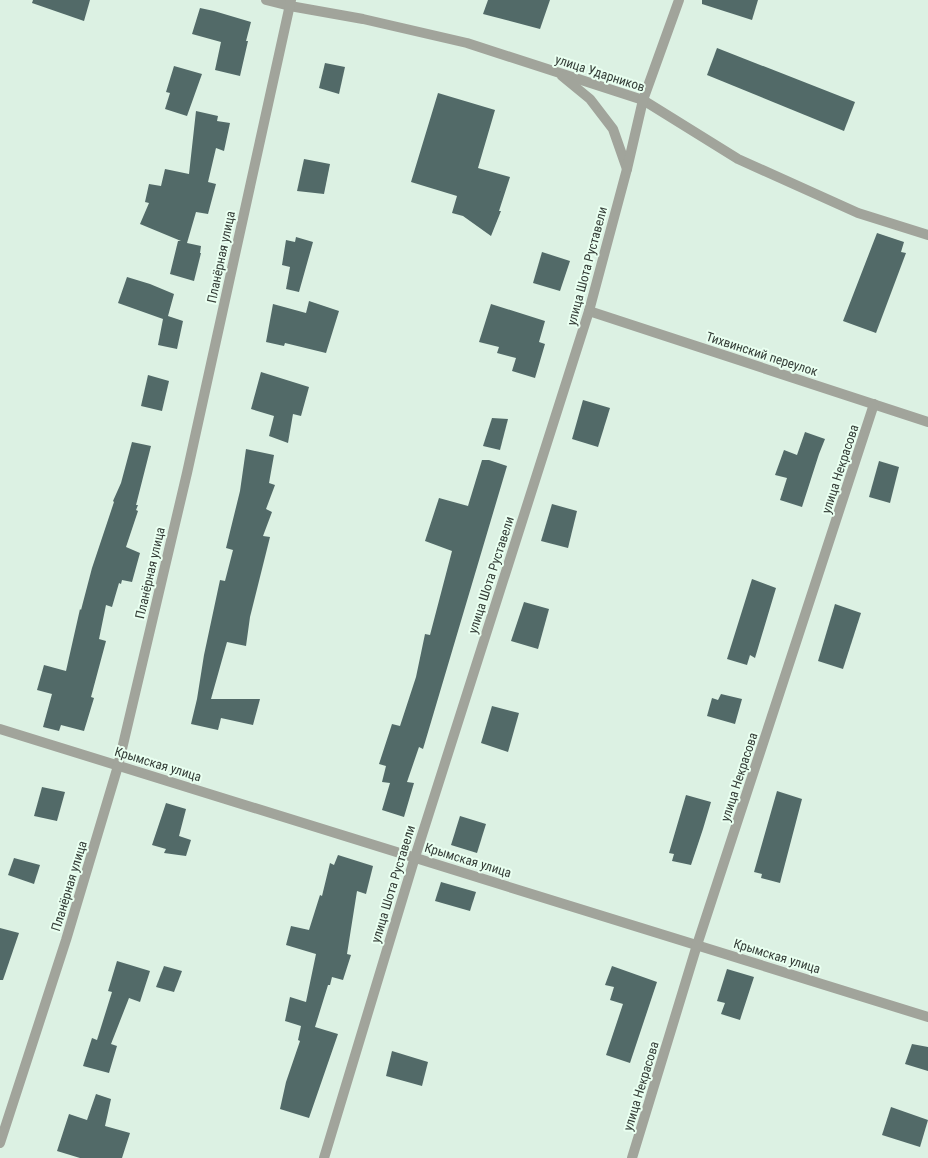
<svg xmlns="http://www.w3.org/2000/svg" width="928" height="1158" font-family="'Roboto Condensed',sans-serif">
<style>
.building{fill:#526a68}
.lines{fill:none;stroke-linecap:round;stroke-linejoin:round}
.minor{stroke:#a1a49b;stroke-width:10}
.labels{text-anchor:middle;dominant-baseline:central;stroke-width:4;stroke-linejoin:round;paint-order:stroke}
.street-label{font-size:13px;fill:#353e38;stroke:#e9fff0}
</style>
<rect width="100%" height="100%" fill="#dcf1e3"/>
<g class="building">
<path d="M33,0h57l-6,21 -52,-18z"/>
<path d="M488,0h62l-10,29 -57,-15z"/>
<path d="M702,0h56l-6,20 -50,-16z"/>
<path d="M200,8l14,3 37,11 -5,19h2l-8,35 -25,-6 6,-28 -29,-8z"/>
<path d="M717,48l138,54 -11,29 -137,-56z"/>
<path d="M325,63l20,4 -6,27 -20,-6z"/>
<path d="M174,66l28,8 -15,42 -22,-7 5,-16 -4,-1z"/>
<path d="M438,93l57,17 -17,58 32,9 -11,34h2l-10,25 -28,-20 -11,-3 5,-17 -46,-14z"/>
<path d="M196,111l22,5 -1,5 13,2 -6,28 -8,-3 -8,34 8,2 -8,30 -12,-2 -9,31 14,3 -1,7h1l-7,28 -24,-7 8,-33h3l-41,-17 9,-21 -4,-1 4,-18 12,2 4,-17 24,5z"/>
<path d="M304,159l26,5 -6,30 -27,-3z"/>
<path d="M877,233l27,9 -3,10 5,1 -30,80 -33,-12z"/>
<path d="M296,237l17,5 -14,50 -13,-3 4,-22 -8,-2 4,-25 9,2z"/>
<path d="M542,252l28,9 -10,30 -27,-8z"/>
<path d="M127,277l23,7 24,10 -6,22 15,5 -6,28 -19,-4 5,-26 -45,-16z"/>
<path d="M309,301l30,10 -13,42 -41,-10 -1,3 -18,-4 7,-38 33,9z"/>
<path d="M491,304l54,17 -6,21 6,2 -10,34 -23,-7 4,-13 -19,-5 2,-6 -20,-5z"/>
<path d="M261,372l48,15 -8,29 -8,-2 -5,29 -19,-7 5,-20 -23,-7z"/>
<path d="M148,375l21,6 -7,30 -21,-5z"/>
<path d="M583,400l27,8 -12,39 -26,-8z"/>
<path d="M492,418l16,1 -8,31 -17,-4z"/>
<path d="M805,432l20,7 -6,15 -17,53 -22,-7 7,-22 -12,-3 9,-25 13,5z"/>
<path d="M132,442l19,4 -15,59h2l-2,5 2,1 -12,36 14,6 -8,29 -10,-2 -1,4 -2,-1 -7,24 -6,-2 -7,34 7,2 -15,56 3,1 -10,33 -23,-6 -2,6 -16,-4 9,-33 -15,-4 7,-25 22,6 14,-62 1,1 11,-42 22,-66 -1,-1 8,-18z"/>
<path d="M246,449l28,6 -5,28 6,2 -9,24 6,3 -9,24 7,1 -20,80 -4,29 -19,-4 -16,57h49l-7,26 -32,-7 -3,12 -27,-6 6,-25 7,-44 16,-75 5,1 8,-31 -7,-2 14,-57z"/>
<path d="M482,460h7l18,6 -84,283 -4,-2 -12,35 7,1 -10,34 -22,-7 8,-27 -8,-1 4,-16 -7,-2 13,-40 8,2 16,-49 9,-43 5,1 22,-84 -27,-10 14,-43 29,8z"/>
<path d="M879,461l20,6 -9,36 -21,-6z"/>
<path d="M552,504l25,7 -9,37 -27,-7z"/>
<path d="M752,579l24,9 -21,70 -5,-3 -3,10 -20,-6z"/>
<path d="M524,602l25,7 -11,40 -27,-8z"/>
<path d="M835,604l26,9 -18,56 -25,-8z"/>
<path d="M721,694l21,5 -7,25 -28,-8 5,-18 6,2z"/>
<path d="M492,706l27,7 -11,39 -27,-9z"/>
<path d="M42,787l23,5 -8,29 -23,-5z"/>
<path d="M777,791l25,8 -22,84 -19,-5 1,-4 -8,-2z"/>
<path d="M686,795l25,7 -8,27 -12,36 -19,-4 2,-7 -5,-1z"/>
<path d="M166,803l20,6 -7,27 12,4 -5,16 -22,-3 2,-4 -14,-4z"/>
<path d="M460,816l26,8 -9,29 -26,-8z"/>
<path d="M338,855l35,11 -7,28 -9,-3 -10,63 4,1 -8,25 -11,-3 -2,8h-2l-13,42 23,7 -29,84 -29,-9 6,-27 14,-41 -2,-1 3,-14 -16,-5 5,-24 16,5 10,-48 -30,-9 5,-19 18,4 11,-35 2,1 8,-33 4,2z"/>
<path d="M14,858l26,7 -6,19 -26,-9z"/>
<path d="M441,882l35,10 -6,19 -35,-10z"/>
<path d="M0,928l19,5 -16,47h-3z"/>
<path d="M117,961l33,10 -10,31 -11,-4 -18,46 6,2 -8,27 -26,-7 9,-28 5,2 15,-48 -4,-1z"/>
<path d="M164,966l18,5 -8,21 -18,-5z"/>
<path d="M612,966l45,16 -27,81 -24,-8 17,-51 -13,-4 4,-13 -9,-2z"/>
<path d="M727,969l27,8 -14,43 -19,-6 4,-11 -8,-2z"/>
<path d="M912,1044l16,3v24l-23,-7z"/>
<path d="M392,1051l36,11 -6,24 -36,-10z"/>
<path d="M96,1094l15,5 -6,27 25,7 -8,25h-42l-23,-7 12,-37 18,6z"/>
<path d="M891,1107l37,13 -8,27 -38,-12z"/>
</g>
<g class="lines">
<g class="minor">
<path d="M266,0l24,6 73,13 104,24 176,57 95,59 120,54 70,22"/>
<path d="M562,76l28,23 23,30 14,40"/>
<path d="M589,311l339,111"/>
<path d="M0,729l928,288"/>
<path d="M0,1143l66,-203 52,-174 69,-293 104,-473"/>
<path d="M324,1158l91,-301 174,-546 38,-142 16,-69 36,-100"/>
<path d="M632,1158l65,-213 177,-541"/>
</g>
</g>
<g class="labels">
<g class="street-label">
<text transform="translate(600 73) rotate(18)">улица Ударников</text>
<text transform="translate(221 257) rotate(-78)">Планёрная улица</text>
<text transform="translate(587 266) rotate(-75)">улица Шота Руставели</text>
<text transform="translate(762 354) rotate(18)">Тихвинский переулок</text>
<text transform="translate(840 469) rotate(-72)">улица Некрасова</text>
<text transform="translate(150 573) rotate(-77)">Планёрная улица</text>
<text transform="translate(491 575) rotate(-72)">улица Шота Руставели</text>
<text transform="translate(158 764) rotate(17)">Крымская улица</text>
<text transform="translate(739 777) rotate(-72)">улица Некрасова</text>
<text transform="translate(468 860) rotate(17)">Крымская улица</text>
<text transform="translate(393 884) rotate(-73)">улица Шота Руставели</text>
<text transform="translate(69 886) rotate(-73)">Планёрная улица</text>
<text transform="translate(777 956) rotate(17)">Крымская улица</text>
<text transform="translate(641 1086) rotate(-73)">улица Некрасова</text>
</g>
</g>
</svg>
